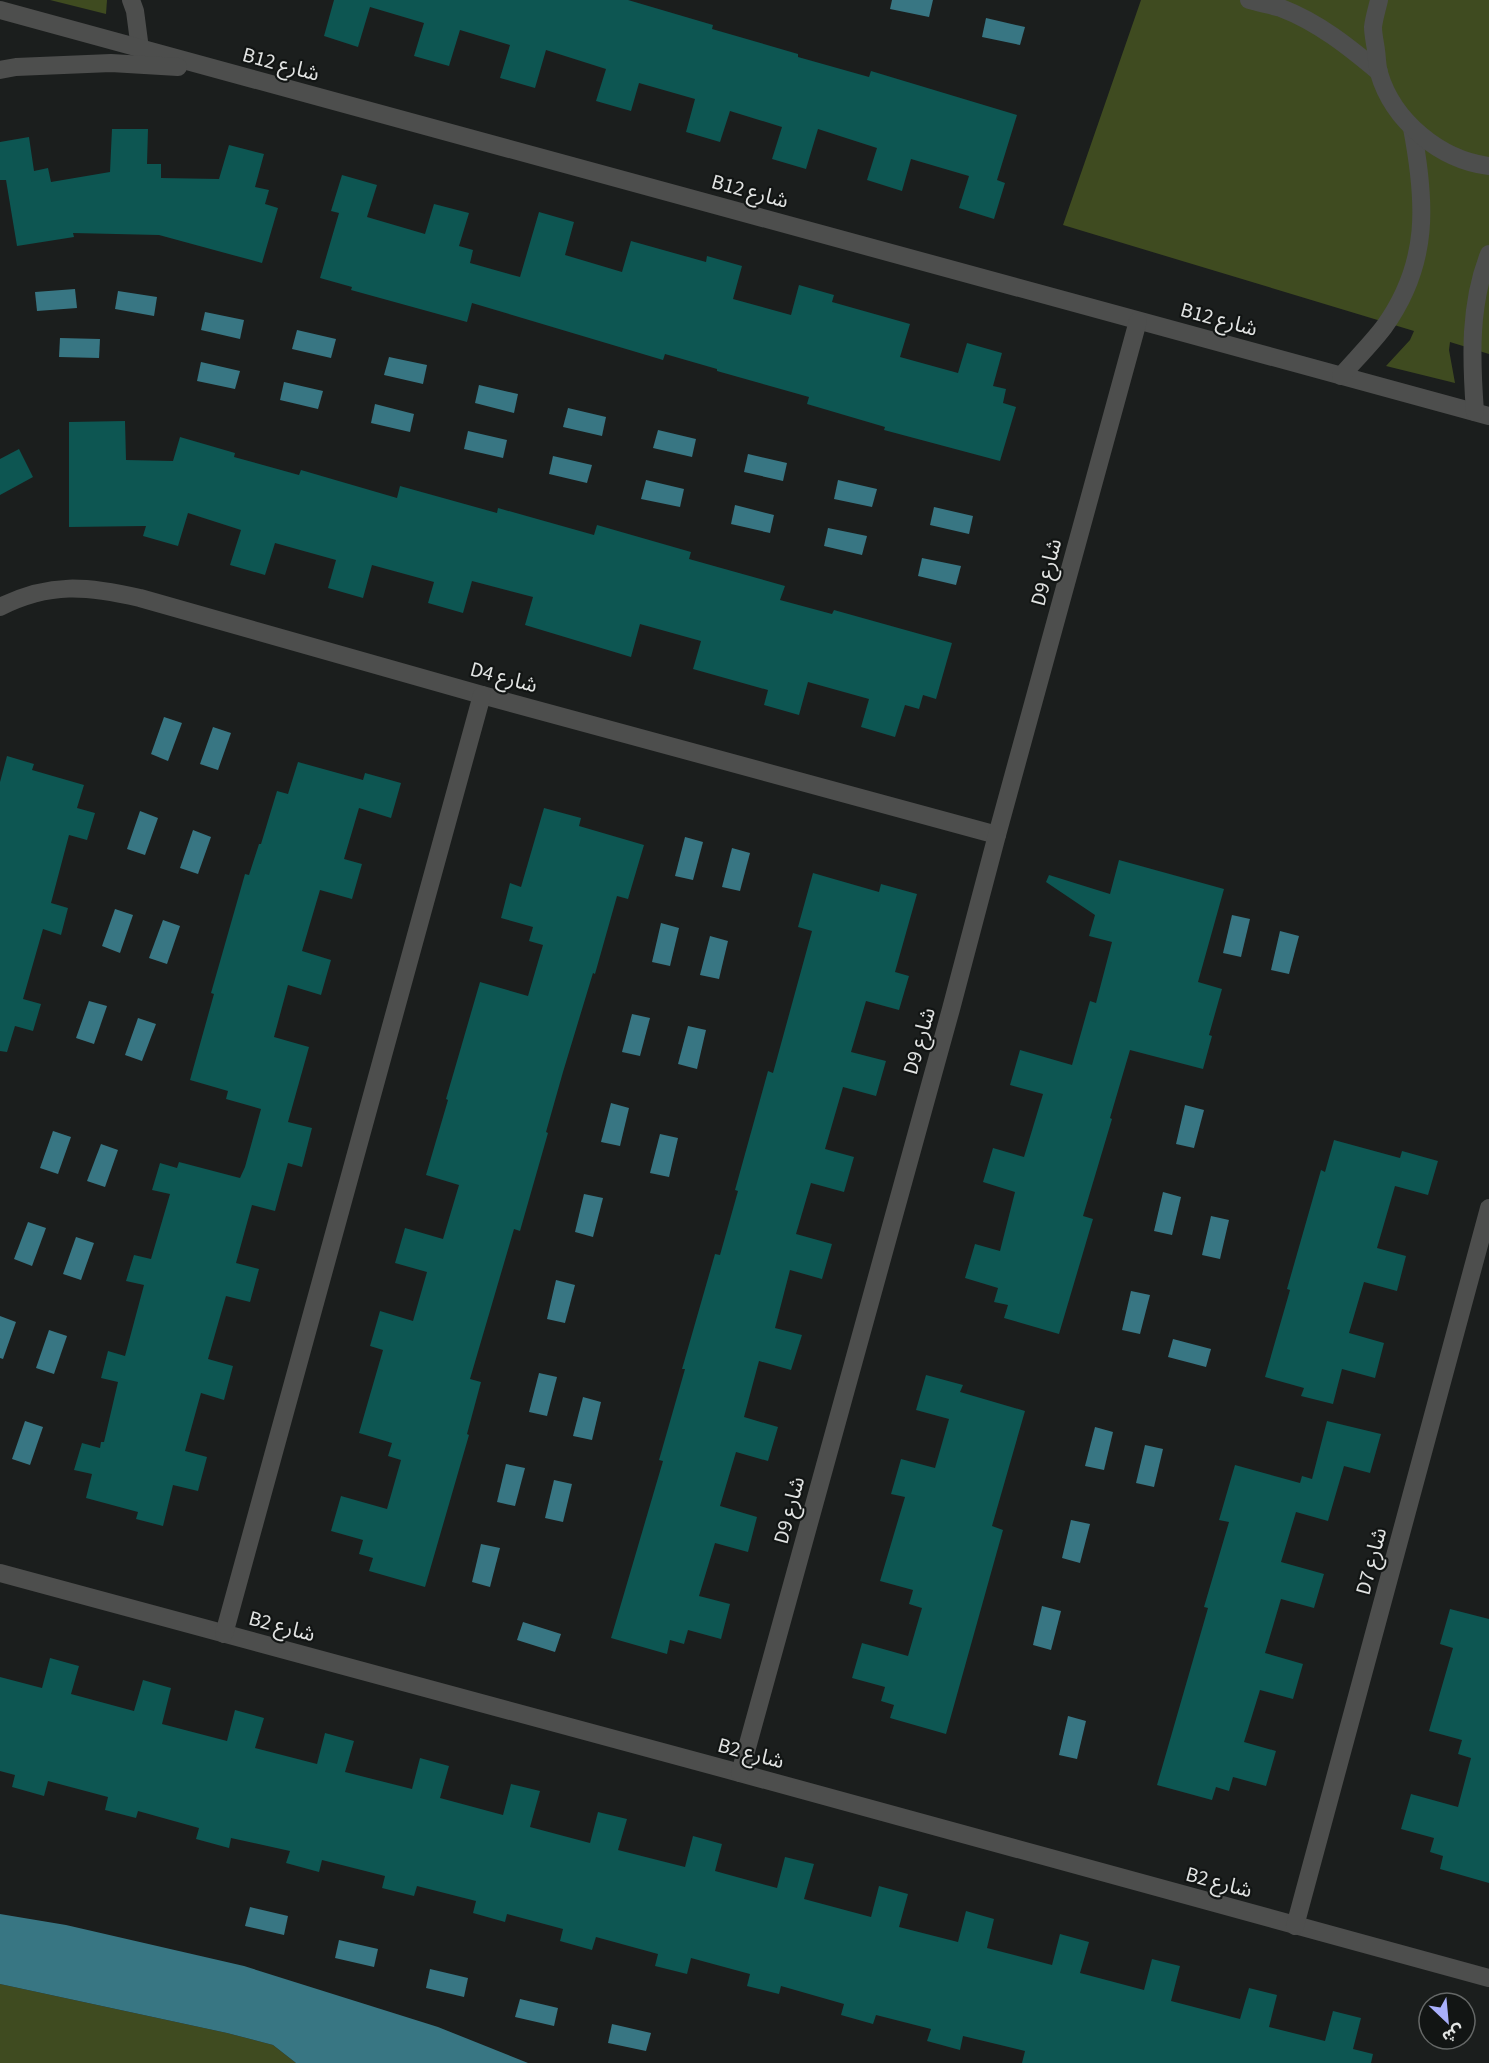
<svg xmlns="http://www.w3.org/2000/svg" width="1489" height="2063" font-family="'Source Sans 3','Noto Sans Arabic',sans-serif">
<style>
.green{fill:#3f4b20}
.water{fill:#387683}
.building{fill:#0d5652}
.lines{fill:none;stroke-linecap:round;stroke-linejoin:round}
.minor{stroke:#4d4e4d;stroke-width:18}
.tertiary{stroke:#4d4e4d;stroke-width:18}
.labels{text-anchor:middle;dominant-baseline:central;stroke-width:4.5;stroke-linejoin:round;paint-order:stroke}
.street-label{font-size:21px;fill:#e2e4e3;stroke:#121514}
</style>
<rect width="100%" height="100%" fill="#1b1e1d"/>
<g class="green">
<path d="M50,0h57l-1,14z"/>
<path d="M1141,0h348v354l-39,-12 -1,8 6,33 -69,-17 24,-26 4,-9 -351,-106z"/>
<path d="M0,1984l227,49 46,12 23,18h-296z"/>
</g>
<g class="water">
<path d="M892,0h41l-4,17 -39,-8z"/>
<path d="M986,18l39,9 -5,18 -38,-8z"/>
<path d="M75,289l2,19 -40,3 -2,-19z"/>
<path d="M118,291l39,6 -3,19 -39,-7z"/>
<path d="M205,312l39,8 -4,19 -39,-9z"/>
<path d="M297,330l39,9 -5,19 -39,-9z"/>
<path d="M60,338l40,1 -1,19 -40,-1z"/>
<path d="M389,357l38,8 -4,19 -39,-9z"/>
<path d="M201,362l39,9 -5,18 -38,-8z"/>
<path d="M284,382l39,9 -5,18 -38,-9z"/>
<path d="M479,385l39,9 -4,19 -39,-10z"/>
<path d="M375,404l39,10 -4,18 -39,-9z"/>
<path d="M568,408l38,9 -4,19 -39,-9z"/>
<path d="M658,430l38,9 -4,18 -39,-9z"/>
<path d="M468,431l39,9 -4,18 -39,-9z"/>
<path d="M748,454l39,9 -4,18 -39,-9z"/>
<path d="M553,456l39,9 -5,18 -38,-9z"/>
<path d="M646,480l38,9 -4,18 -39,-8z"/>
<path d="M838,480l39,9 -5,18 -38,-8z"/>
<path d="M735,505l39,10 -4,18 -39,-9z"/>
<path d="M934,507l39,9 -4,18 -39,-9z"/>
<path d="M828,528l39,8 -5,19 -38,-9z"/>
<path d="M922,558l39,8 -5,19 -38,-9z"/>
<path d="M164,717l18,6 -14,38 -17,-7z"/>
<path d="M213,727l18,6 -13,37 -18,-6z"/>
<path d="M140,811l18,7 -13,37 -18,-6z"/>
<path d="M193,830l18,7 -13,37 -18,-6z"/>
<path d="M685,837l18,5 -10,38 -18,-4z"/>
<path d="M732,848l18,5 -10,38 -18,-4z"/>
<path d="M115,909l18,6 -13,38 -18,-7z"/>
<path d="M1232,915l18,4 -9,38 -18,-4z"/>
<path d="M163,920l17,6 -13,38 -18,-6z"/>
<path d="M661,923l18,5 -9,38 -18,-4z"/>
<path d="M1280,931l19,5 -10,38 -18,-4z"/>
<path d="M710,936l18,5 -9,38 -19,-4z"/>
<path d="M89,1001l18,5 -13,38 -18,-6z"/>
<path d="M632,1014l18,4 -10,38 -18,-4z"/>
<path d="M138,1018l18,6 -14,37 -17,-6z"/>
<path d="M688,1026l18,4 -9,39 -19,-5z"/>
<path d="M611,1103l18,5 -9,38 -19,-4z"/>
<path d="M1185,1105l19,5 -10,38 -18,-4z"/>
<path d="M53,1131l18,6 -13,37 -18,-6z"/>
<path d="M660,1134l18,4 -9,39 -19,-4z"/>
<path d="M101,1144l17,6 -13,37 -18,-6z"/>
<path d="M1163,1192l18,5 -9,38 -18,-4z"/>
<path d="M584,1194l19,4 -10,39 -18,-5z"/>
<path d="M1211,1216l18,4 -9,39 -18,-4z"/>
<path d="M28,1222l18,6 -14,38 -18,-7z"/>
<path d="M76,1237l18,6 -13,37 -18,-6z"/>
<path d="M556,1280l19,5 -10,38 -18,-4z"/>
<path d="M1131,1291l19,4 -10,39 -18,-4z"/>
<path d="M0,1316l16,6 -13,37 -3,-1z"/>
<path d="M49,1330l18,6 -13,38 -18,-6z"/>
<path d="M1173,1339l38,10 -5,18 -38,-10z"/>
<path d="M539,1373l18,4 -10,39 -18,-4z"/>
<path d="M583,1397l18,5 -9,38 -19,-4z"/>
<path d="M25,1421l18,6 -13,38 -18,-6z"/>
<path d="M1095,1427l18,5 -9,38 -19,-4z"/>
<path d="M1145,1445l18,4 -9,38 -18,-4z"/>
<path d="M506,1464l19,4 -10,38 -18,-4z"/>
<path d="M554,1480l18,4 -9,38 -18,-4z"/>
<path d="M1071,1520l19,4 -10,39 -18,-5z"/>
<path d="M481,1544l19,4 -10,39 -18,-5z"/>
<path d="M1042,1606l19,5 -10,39 -18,-5z"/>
<path d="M523,1622l38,12 -6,18 -38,-12z"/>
<path d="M1068,1716l18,5 -9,38 -18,-4z"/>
<path d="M250,1907l38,9 -4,19 -39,-9z"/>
<path d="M0,1914l66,11 178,41 194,61 90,36h-232l-23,-18 -46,-12 -227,-49z"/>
<path d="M339,1940l39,9 -4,18 -39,-9z"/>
<path d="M430,1969l38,9 -4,19 -38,-9z"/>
<path d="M520,1999l38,9 -4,18 -39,-9z"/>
<path d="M612,2024l39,9 -5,18 -38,-8z"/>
</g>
<g class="building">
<path d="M334,0h294l85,25 -1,4 86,25v3l71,20 2,-6 146,44 -20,65 8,3 -11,36 -35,-11 10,-32 -58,-17 -9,32 -35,-11 10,-32 -59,-19 -12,40 -34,-10 10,-32 -52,-16 -10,31 -34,-10 9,-33 -56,-16 -8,28 -35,-10 10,-32 -60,-19 -11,38 -35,-10 10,-33 -50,-15 -11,36 -35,-10 10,-33 -54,-16 -12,40 -34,-11z"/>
<path d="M112,129h36l-1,35h14v14l58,1 10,-34 35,9 -9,33 14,3 -4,14 13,4 -16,55 -103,-28 -86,-2 1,4 -57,9 -11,-66h-6v-38l29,-5 5,34 14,-3 3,14 59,-10z"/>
<path d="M342,175l35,10 -10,32 58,17 9,-30 35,9 -10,33 14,4 -3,13 50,14 19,-65 35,10 -9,33 57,17 9,-31 75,21 1,-6 35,10 -9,33 58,16 8,-30 35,10 -2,7 78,22 -10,33 58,16 9,-30 35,10 -9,33 13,3 -3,14 13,4 -16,54 -116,-31 1,-3 -78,-23 2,-7 -92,-26v-2l-52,-15 -2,6 -191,-57 -5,19 -116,-32 1,-3 -32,-9 19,-65 -8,-2z"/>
<path d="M125,421l1,39 47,1 7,-24 55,16 -1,4 65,18 2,-5 96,28 3,-12 97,27 1,-5 96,27 3,-10 94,27 -2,7 96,27 -5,14 52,14 2,-4 118,33 -16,56 -13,-4 -4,14 -14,-4 -10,32 -34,-10 8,-28 -61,-17 -9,33 -35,-10 4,-15 -75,-21 8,-28 -61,-17 -9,33 -106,-32 8,-28 -61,-16 -9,32 -35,-10 6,-21 -62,-17 -9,33 -35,-10 8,-28 -61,-17 -10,32 -35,-10 11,-35 -53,-17 -10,33 -35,-10 3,-10 -77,1v-105z"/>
<path d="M19,449l14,28 -33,18v-36z"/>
<path d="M7,756l27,8 -2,6 52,15 -7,23 18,5 -8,27 -18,-5 -18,68 17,5 -7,27 -18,-6 -20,70 18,5 -8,27 -18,-5 -8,26 -7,-1v-269z"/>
<path d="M298,762l65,18 2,-7 36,10 -10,35 -32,-10 -15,51 18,5 -10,35 -32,-9 -18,61 29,9 -10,35 -33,-10 -14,52 35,10 -21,75 24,6 -10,39 -14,-4 -13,48 -23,-6 -16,58 23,6 -9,33 -24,-6 -18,63 25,7 -9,34 -23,-7 -16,58 22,6 -9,34 -25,-6 -10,41 -27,-7 2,-7 -52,-14 6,-24 -18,-4 8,-27 18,5 1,-6h3l14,-60 -17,-4 7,-27 17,5 19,-71 -18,-4 8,-26 17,4 19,-65 -18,-4 8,-27 17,5 2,-6 61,16 5,-11 16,-58 -35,-10 2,-8 -38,-11 24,-86 -3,-1 34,-119 4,1 10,-31h2l16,-53 11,3z"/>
<path d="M544,808l37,10 -2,8 65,19 -16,54 -11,-3 -22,78 -2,-1 -30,99 -17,60 2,1 -28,98 -6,-2 -44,150 11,3 -14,52 2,1 -44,152 -56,-16 4,-13 -14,-4 4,-14 -32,-9 10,-35 46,13 14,-49 -13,-4 4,-13 -33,-10 24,-83 -13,-4 10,-35 33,10 14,-49 -32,-9 10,-35 38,11 16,-54 -33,-10 22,-75 -2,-1 34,-117 48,14 15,-51 -14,-4 4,-14 -32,-9 9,-35 11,4z"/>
<path d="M1119,860l105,29 -26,93 24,7 -13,46 3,1 -9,33 -73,-19 -20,68 2,1 -29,97 10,3 -34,115 -55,-16 4,-13 -14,-3 4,-14 -33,-10 10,-34 25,7 15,-59 -32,-10 10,-34 31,9 19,-63 -33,-9 10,-35 52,15 18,-64 6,2 16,-61 -23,-6 6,-21 -49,-33 3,-7 61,19z"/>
<path d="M813,873l66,19 2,-8 36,10 -22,78 14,4 -10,34 -33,-9 -15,51 35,9 -10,35 -33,-9 -18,62 29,8 -10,35 -33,-9 -15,51 36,10 -10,35 -32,-9 -15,58 27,7 -11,35 -32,-9 -15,56 34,10 -10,34 -32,-9 -16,54 37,11 -9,35 -33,-9 -16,53 31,8 -9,35 -33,-9 -4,14 -14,-4 -3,14 -56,-16 52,-177 -4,-1 26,-91h-3l33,-115 5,1 18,-64 -3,-1 33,-119 5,2 39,-142 -14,-4z"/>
<path d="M1334,1140l66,18 2,-7 36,10 -10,34 -33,-9 -18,62 29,8 -9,35 -33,-9 -15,51 35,10 -9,35 -33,-9 -9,35 -32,-8 3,-8 -39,-11 25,-87 -3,-1 34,-119 4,2z"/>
<path d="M926,1375l37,10 -3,7 65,19 -33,115 11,4 -57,204 -56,-16 4,-13 -13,-4 4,-14 -33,-9 10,-35 46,13 14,-48 -13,-4 4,-14 -33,-9 25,-84 -14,-3 10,-35 34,9 14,-49 -33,-9z"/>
<path d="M1327,1421l54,13 -11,39 -26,-7 -16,55 -32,-9 -15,50 43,12 -10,34 -33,-9 -16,54 38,11 -10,35 -33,-9 -16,52 32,9 -10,35 -33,-9 -4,14 -13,-4 -4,13 -55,-15 51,-177 -4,-1 25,-85 -10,-2 16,-55 65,18 2,-7 10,3z"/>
<path d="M1450,1609l39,10v264l-49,-14 3,-13 -13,-4 4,-14 -33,-9 10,-35 47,13 13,-49 -13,-4 4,-14 -33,-9 24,-83 -13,-4z"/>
<path d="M50,1658l29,8 -8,28 63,17 9,-31 28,8 -9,36 65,17 8,-31 29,8 -9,30 62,16 8,-31 29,8 -9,31 67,17 8,-31 29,8 -9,32 63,17 8,-31 29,7 -10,36 60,16 8,-31 29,7 -9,31 67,17 8,-31 29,8 -7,27 62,17 8,-31 29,7 -10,35 67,18 8,-31 29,8 -9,33 59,15 8,-31 28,8 -7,29 65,17 8,-31 29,8 -9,31 64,17 8,-31 28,7 -9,35 69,18 9,-31 28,7 -8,32 56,14 8,-30 28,7 -8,31 20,5 -2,9h-349l3,-12 -62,-15 -3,14 -33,-9 4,-12 -55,-14 -3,9 -32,-9 3,-11 -63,-18 -2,8 -32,-8 3,-12 -59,-16 -4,16 -32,-8 3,-12 -62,-17 -4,13 -32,-9 3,-12 -56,-15 -2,8 -32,-9 3,-12 -59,-15 -3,10 -32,-8 3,-12 -63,-16 -3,12 -33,-9 4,-12 -59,-13 -2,10 -33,-9 3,-11 -61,-17 -2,7 -31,-8 3,-13 -60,-16 -4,15 -32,-9 3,-12 -15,-4v-94l42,11z"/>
</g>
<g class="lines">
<g class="minor">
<path d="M131,0l4,11 5,38"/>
<path d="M0,10l1489,406"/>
<path d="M0,70l16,-3 95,-4 67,4"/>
<path d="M1341,376c14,-16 30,-32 43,-49 46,-64 42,-125 28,-199"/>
<path d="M1475,412c-4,-54 -6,-107 14,-158"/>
<path d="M0,607c50,-25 87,-21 140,-9l342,97 515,140"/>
<path d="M0,1573l740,200 749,205"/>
<path d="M224,1634l258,-939"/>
<path d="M740,1773l211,-764 46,-174 141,-514"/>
<path d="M1295,1926l194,-718"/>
</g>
<g class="tertiary">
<path d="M1249,0c10,3 22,5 32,8 37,14 68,39 98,64"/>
<path d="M1379,0c-2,9 -5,18 -6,27 0,7 2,16 3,23 1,7 1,16 3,23 14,48 61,87 110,93"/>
</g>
</g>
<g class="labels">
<g class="street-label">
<text transform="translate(281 64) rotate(15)">B12 شارع</text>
<text transform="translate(750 191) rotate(15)">B12 شارع</text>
<text transform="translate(1219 319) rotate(15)">B12 شارع</text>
<text transform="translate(1046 572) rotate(-75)">D9 شارع</text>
<text transform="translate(504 677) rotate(15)">D4 شارع</text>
<text transform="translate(919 1041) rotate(-74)">D9 شارع</text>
<text transform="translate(789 1510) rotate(-75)">D9 شارع</text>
<text transform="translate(1371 1561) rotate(-75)">D7 شارع</text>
<text transform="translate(282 1626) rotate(15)">B2 شارع</text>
<text transform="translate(751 1753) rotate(15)">B2 شارع</text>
<text transform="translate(1219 1882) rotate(15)">B2 شارع</text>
</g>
</g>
<g transform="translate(1447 2021) rotate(154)"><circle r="28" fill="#121514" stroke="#656867" stroke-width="1.5"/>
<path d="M0-4.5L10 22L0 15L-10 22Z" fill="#a9b0fc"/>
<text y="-9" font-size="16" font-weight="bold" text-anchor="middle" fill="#e2e4e3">ش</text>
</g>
</svg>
